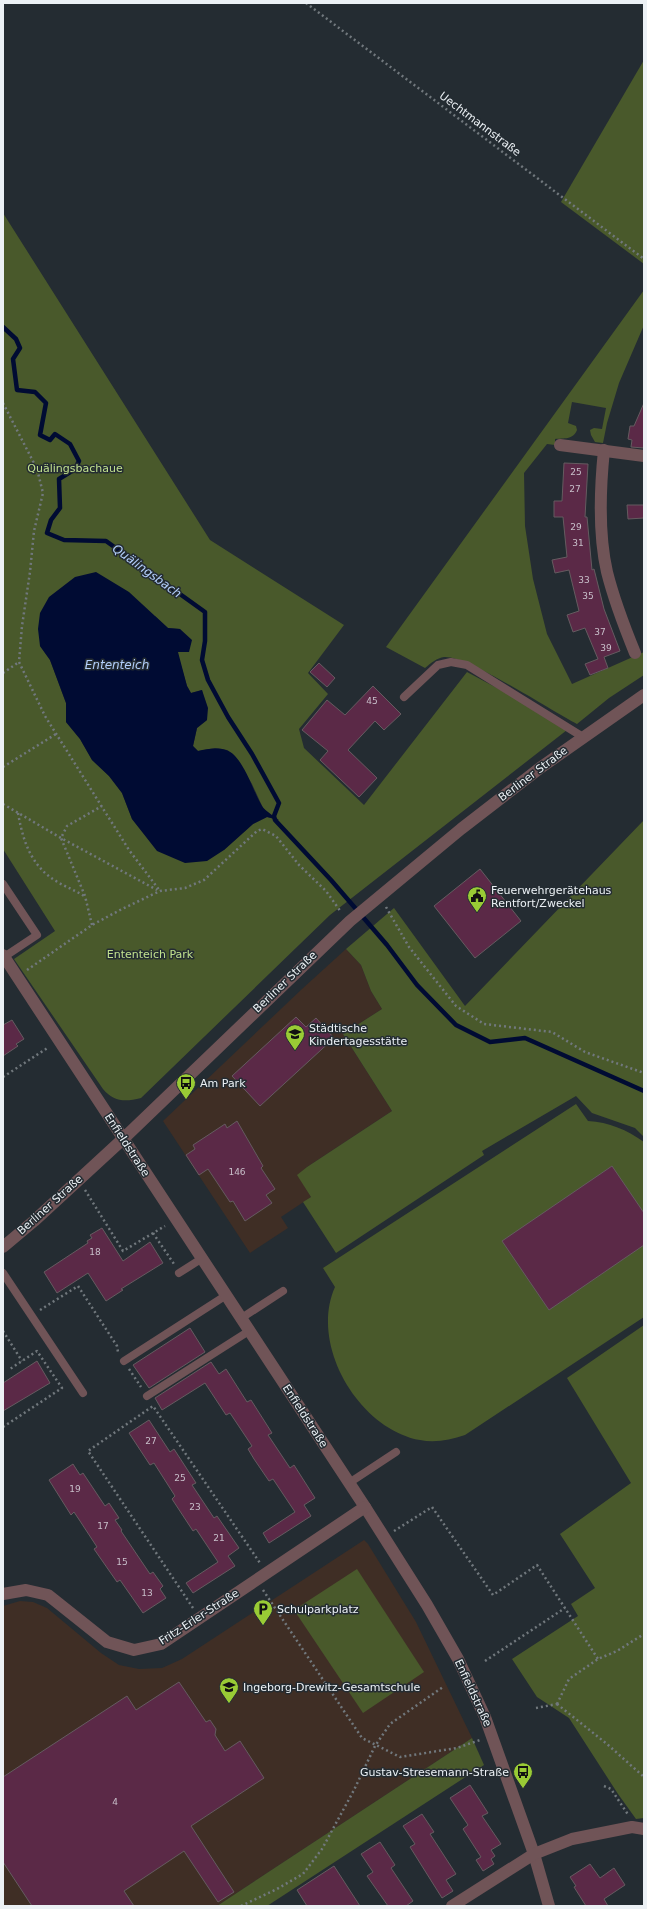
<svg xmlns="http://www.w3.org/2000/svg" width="647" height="1909" font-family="'DejaVu Sans',sans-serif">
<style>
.education{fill:#3f2e25}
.green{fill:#49592b;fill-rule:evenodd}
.water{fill:#000b33}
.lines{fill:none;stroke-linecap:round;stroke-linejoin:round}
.stream{stroke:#000b33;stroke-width:4.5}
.building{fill:#5b2947;stroke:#655b60}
.path{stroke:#71787d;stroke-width:2.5;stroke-dasharray:2 3;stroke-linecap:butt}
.service{stroke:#705457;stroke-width:8}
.minor{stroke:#705457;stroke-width:12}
.labels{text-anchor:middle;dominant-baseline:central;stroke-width:3;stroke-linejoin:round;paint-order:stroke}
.number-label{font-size:9px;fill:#c8bfca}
.street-label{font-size:11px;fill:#ecf1f5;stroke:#242c32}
.park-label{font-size:11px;fill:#c1e18d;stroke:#242c32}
.poi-label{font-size:11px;fill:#ecf1f5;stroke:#242c32;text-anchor:start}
.water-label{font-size:12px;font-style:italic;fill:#b3cffb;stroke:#242c32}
</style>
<rect width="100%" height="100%" fill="#242c32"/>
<g class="education">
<path d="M346,949l15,16 10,26 11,18 -39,25 49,77 -85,56 -9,8 13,22 -30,20 7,11 -38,25 -87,-132 139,-132z"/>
<path d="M364,1540l4,4 48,78 56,116 -255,168h-214v-300l17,-5 13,1 14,6 54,45 18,12 20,4 23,-1 20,-9z"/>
</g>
<g class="green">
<path d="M644,60v204l-83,-62z"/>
<path d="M3,213l207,327 134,85 -36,48 20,21 -29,35 5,19 60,57 103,-133 58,31 42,27 -237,185 -189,183c-16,4 -27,4 -38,-9l-89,-130 41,-28 -52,-82zM155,616l13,12 12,1 9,22 -12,1 10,34 4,7 11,-3 5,30 -10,8 -4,18 5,5 17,-3 12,2 11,10 14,24 11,24 15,12 -11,-3 -14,7 -29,26 -66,1 -26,-32 -10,-26 -13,-17 -17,-16 -12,-21 -14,-17v-19l-16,-43 -10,-14z"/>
<path d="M644,290v35l-25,58 -12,40 -4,20 -8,-1 -4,-7 -1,-5 4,-2 8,1 4,-21 -34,-6 -4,21 8,3 1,4c-4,10 -13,8 -22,9v6l-8,-1 -23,29 1,53 8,53 14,55 25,50 72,-32v23l-35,23 -32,26c-26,-13 -110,-69 -133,-67 -7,1 -13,6 -19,11l-39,-21z"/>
<path d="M644,820v317l-9,-9 -43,-15 -16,-17 -94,55 2,4 -148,98 -33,-51 8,-5 -14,-22 10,-8 85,-56 -49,-77 39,-25 -11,-18 -10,-26 -15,-16 48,-41 71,98z"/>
<path d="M576,1104l12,17c21,1 39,9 56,21v175l-179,118c-15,5 -30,8 -45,5 -61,-11 -111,-95 -85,-153l-12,-19z"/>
<path d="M644,1325v493l-8,1 -18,-25 -49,-76 -32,-21 -25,-38 66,-43 -7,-12 24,-16 -35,-54 71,-51 -64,-105z"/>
<path d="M357,1569l67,103 -61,41 -69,-103z"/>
<path d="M472,1738l12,27 -217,141h-50z"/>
</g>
<path class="water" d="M96,572l33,20 39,36 12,1 12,11 -3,12h-11l9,34 4,7 11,-3 6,18 -1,12 -10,8 -4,18 5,5c9,-2 19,-4 28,-1 17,5 27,42 36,56 4,6 12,10 17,14l-12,-3 -14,7 -29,26 -17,11 -22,2 -28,-12 -25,-32 -10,-26 -13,-17 -17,-16 -12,-21 -14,-17v-19l-16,-43 -10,-14 -2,-17 2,-16 9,-16 26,-20z"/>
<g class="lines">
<path class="stream" d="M3,327l13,12 4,9 -7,11 4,31 18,2 11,11 -6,32 10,5 5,-6 15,10 9,17 -4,8 -16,10 1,29 -9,12 -4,13 17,7 42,1 99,71v29l-3,19 6,20 20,37 24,37 27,49 -5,13 1,4 56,60 56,65 30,40 39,40 34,17 35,-4 119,53"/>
</g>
<g class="building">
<path d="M644,403v45l-13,-1 1,-7 -4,-1 2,-13h4z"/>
<path d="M564,463l24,1 -3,53h2l5,53 2,-1 10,40 16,42 -16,6 4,11 -18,7 -5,-11 13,-5 -13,-31 -12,4 -6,-17 12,-4 -10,-41 -14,3 -3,-13 15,-3 -4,-40h-9v-16h8z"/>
<path d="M627,505h17v13l-16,1z"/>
<path d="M319,663l16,15 -8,9 -17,-15z"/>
<path d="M373,686l28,28 -17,16 -9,-9 -27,29 29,28 -18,19 -39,-37 8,-9 -26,-21 25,-30 18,15z"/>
<path d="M480,869l41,52 -46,37 -41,-52z"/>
<path d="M296,1017l10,10 10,-9 18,20 -74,68 -28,-30z"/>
<path d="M12,1020l12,19 -8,5 2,2 -15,10v-31z"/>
<path d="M237,1121l26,45 -2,2 14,21 -9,6 6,8 -27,18 -12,-20 -3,1 -22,-33 -9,6 -13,-20 9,-6 -2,-4 32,-21 2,4z"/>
<path d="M612,1166l32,47v32l-95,65 -47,-69z"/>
<path d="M102,1228l21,33 27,-19 13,21 -42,26 2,1 -17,11 -18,-28 -31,20 -13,-21 44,-29 -1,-2 5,-3 -2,-3z"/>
<path d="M190,1328l15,24 -56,36 -16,-23z"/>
<path d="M37,1361l13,22 -47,28v-28z"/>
<path d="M211,1362l8,12 7,-5 21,33 4,-2 21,33 -4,2 22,33 4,-3 21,33 -11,7 7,11 -42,27 -6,-10 32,-21 -22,-33 -4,2 -15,-22 -6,-10 4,-3 -22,-33 -4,2 -21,-32 -43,27 -7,-12z"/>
<path d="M149,1420l21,32 4,-3 22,34 -4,2 22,33 3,-2 22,32 -11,8 7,10 -42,27 -7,-10 32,-21 -22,-33 -3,2 -21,-32 3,-3 -21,-33 -4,2 -21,-32z"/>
<path d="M73,1464l7,11 3,-2 22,33 4,-3 10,15 -4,2 7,10 -1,1 29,43 3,-2 10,14 -3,3 6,9 -23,15 -23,-33 -3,2 -23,-33 3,-2 -17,-26 -6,-9 -3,3 -22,-35z"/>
<path d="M179,1682l27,40 4,-2 6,9 -1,6 10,16 15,-10 24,37 -73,48 43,66 -16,10 -34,-51 -60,40 10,15h-102l-29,-44v-85l124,-81 9,14z"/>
<path d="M470,1785l18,28 -6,3 19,28 -10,6 4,6 -4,3 3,5 -11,7 -7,-11 5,-3 -18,-28 5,-4 -18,-27z"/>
<path d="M422,1814l12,18 -4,2 26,40 -10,6 7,11 -11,7 -32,-51 5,-3 -12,-18z"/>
<path d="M380,1842l15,23 -4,3 22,33 -7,5h-18l-21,-30 6,-4 -12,-18z"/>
<path d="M590,1864l10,14 14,-10 11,17 -21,14 4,7h-22l-12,-19 2,-1 -6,-9z"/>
<path d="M334,1866l26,40h-53l-10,-16z"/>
</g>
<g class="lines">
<g class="path">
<path d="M306,3l338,256"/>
<path d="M3,403l34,66 6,24 -9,38 -4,41 -8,54 -3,36 26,54 84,134 31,41"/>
<path d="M3,673l16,-11"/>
<path d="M3,767l53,-33"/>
<path d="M3,804l58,34 96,52"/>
<path d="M18,813c5,28 13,53 38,68 9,6 19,9 28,15"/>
<path d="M386,907l23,40 47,59 28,18 68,8 33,20 59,21"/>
<path d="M92,925l-7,-29 -24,-58 6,-12 35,-20"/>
<path d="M27,970l65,-45 30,-16 38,-18 25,-3 19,-8 53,-49 5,-2 14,7 23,29 27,26 15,21"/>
<path d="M3,1077l46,-30"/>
<path d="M85,1190l38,61 42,-25"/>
<path d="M153,1233l21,31"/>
<path d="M40,1310l38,-24 39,60 1,6"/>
<path d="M3,1331l19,30"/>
<path d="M129,1369l12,18"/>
<path d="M3,1427l59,-39 -25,-37 -27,18"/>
<path d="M394,1531l38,-24 61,88 44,-30 61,94"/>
<path d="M263,1590l99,148 38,19 57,-9 23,-8"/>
<path d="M193,1608l-105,-157 65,-45 107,157"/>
<path d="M485,1661l80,-53"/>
<path d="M557,1704l12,-25 29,-20 19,-8 27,-17"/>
<path d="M557,1704l50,40 37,33"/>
<path d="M536,1708l21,-4"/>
<path d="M604,1786l7,3 18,27"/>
<path d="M241,1906l36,-17 26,-15 19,-25 32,-59 21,-44 15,-22 53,-37"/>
</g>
<g class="service">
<path d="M404,697l34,-32 13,-3 16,3 116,72"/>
<path d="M3,884l34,51 -33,22"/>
<path d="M3,1273l80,120"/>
<path d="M179,1273l22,-14"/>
<path d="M240,1319l43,-28"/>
<path d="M124,1361l101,-65"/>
<path d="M147,1396l102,-65"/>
<path d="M349,1483l47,-31"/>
</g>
<g class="minor">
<path d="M560,445l84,11"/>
<path d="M604,450c-4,39 -6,83 3,122 7,28 17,54 28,81"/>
<path d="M3,955l362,552 62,98 31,54 27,58 49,137 15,52"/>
<path d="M3,1247l31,-26 89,-82 227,-218 111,-92 79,-61 104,-73"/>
<path d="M3,1594l23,-4 22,5 59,47 27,8 27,-6 204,-137"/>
<path d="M452,1906l82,-52 38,-15 60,-12 12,2"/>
</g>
</g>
<defs>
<symbol id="civic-pin" viewBox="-11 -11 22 30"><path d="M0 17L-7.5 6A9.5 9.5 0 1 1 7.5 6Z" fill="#99cb35" stroke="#242c32"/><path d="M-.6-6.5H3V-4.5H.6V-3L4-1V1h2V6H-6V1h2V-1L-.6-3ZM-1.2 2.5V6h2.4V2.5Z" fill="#111"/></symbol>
<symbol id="school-pin" viewBox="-11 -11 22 30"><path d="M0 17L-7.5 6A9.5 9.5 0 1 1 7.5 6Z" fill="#99cb35" stroke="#242c32"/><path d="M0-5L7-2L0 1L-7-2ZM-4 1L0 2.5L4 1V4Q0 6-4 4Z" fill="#111"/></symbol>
<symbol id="bus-pin" viewBox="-11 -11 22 30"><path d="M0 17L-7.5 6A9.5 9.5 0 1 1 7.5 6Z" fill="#99cb35" stroke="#242c32"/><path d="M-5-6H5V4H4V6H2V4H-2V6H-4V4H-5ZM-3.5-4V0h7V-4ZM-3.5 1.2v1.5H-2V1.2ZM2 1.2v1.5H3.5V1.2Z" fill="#111"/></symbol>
<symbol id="parking-pin" viewBox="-11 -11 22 30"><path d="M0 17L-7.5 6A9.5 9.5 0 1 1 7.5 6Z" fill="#99cb35" stroke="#242c32"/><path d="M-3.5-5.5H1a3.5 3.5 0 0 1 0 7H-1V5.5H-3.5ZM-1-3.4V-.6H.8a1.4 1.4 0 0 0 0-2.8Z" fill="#111"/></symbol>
</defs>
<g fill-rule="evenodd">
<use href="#civic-pin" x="466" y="885" width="22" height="30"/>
<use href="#school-pin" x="284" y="1023" width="22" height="30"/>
<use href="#bus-pin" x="175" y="1072" width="22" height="30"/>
<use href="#parking-pin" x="252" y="1598" width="22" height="30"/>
<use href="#school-pin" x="218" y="1676" width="22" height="30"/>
<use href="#bus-pin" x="512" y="1761" width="22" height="30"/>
</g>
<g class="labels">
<g class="number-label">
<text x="576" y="472">25</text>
<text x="575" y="489">27</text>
<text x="576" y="527">29</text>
<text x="578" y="543">31</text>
<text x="584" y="580">33</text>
<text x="588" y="596">35</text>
<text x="600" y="632">37</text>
<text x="606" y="648">39</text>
<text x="372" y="701">45</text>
<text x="237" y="1172">146</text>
<text x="95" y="1252">18</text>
<text x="151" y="1441">27</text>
<text x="180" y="1478">25</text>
<text x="75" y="1489">19</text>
<text x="195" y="1507">23</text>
<text x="103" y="1526">17</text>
<text x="219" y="1538">21</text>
<text x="122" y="1562">15</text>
<text x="147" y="1593">13</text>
<text x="115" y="1802">4</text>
</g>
<g class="street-label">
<text transform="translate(480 124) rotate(37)">Uechtmannstraße</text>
<text transform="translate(533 774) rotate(-37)">Berliner Straße</text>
<text transform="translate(285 982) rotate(-44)">Berliner Straße</text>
<text transform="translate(127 1145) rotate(57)">Enfieldstraße</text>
<text transform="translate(50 1205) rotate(-42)">Berliner Straße</text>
<text transform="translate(305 1416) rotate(57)">Enfieldstraße</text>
<text transform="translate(199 1617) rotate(-33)">Fritz-Erler-Straße</text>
<text transform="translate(473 1693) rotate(65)">Enfieldstraße</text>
</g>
<g class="park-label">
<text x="75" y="468">Quälingsbachaue</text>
<text x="150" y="954">Ententeich Park</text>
</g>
<g class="poi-label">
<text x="491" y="890">Feuerwehrgerätehaus<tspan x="491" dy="13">Rentfort/Zweckel</tspan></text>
<text x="309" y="1028">Städtische<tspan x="309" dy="13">Kindertagesstätte</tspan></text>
<text x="200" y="1083">Am Park</text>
<text x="277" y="1609">Schulparkplatz</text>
<text x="243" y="1687">Ingeborg-Drewitz-Gesamtschule</text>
<text x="509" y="1772" text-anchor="end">Gustav-Stresemann-Straße</text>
</g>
<g class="water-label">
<text transform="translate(147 571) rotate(36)">Quälingsbach</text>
<text x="117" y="665">Ententeich</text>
</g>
</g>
<rect width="647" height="1909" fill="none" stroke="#ecf1f5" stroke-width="8"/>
</svg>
